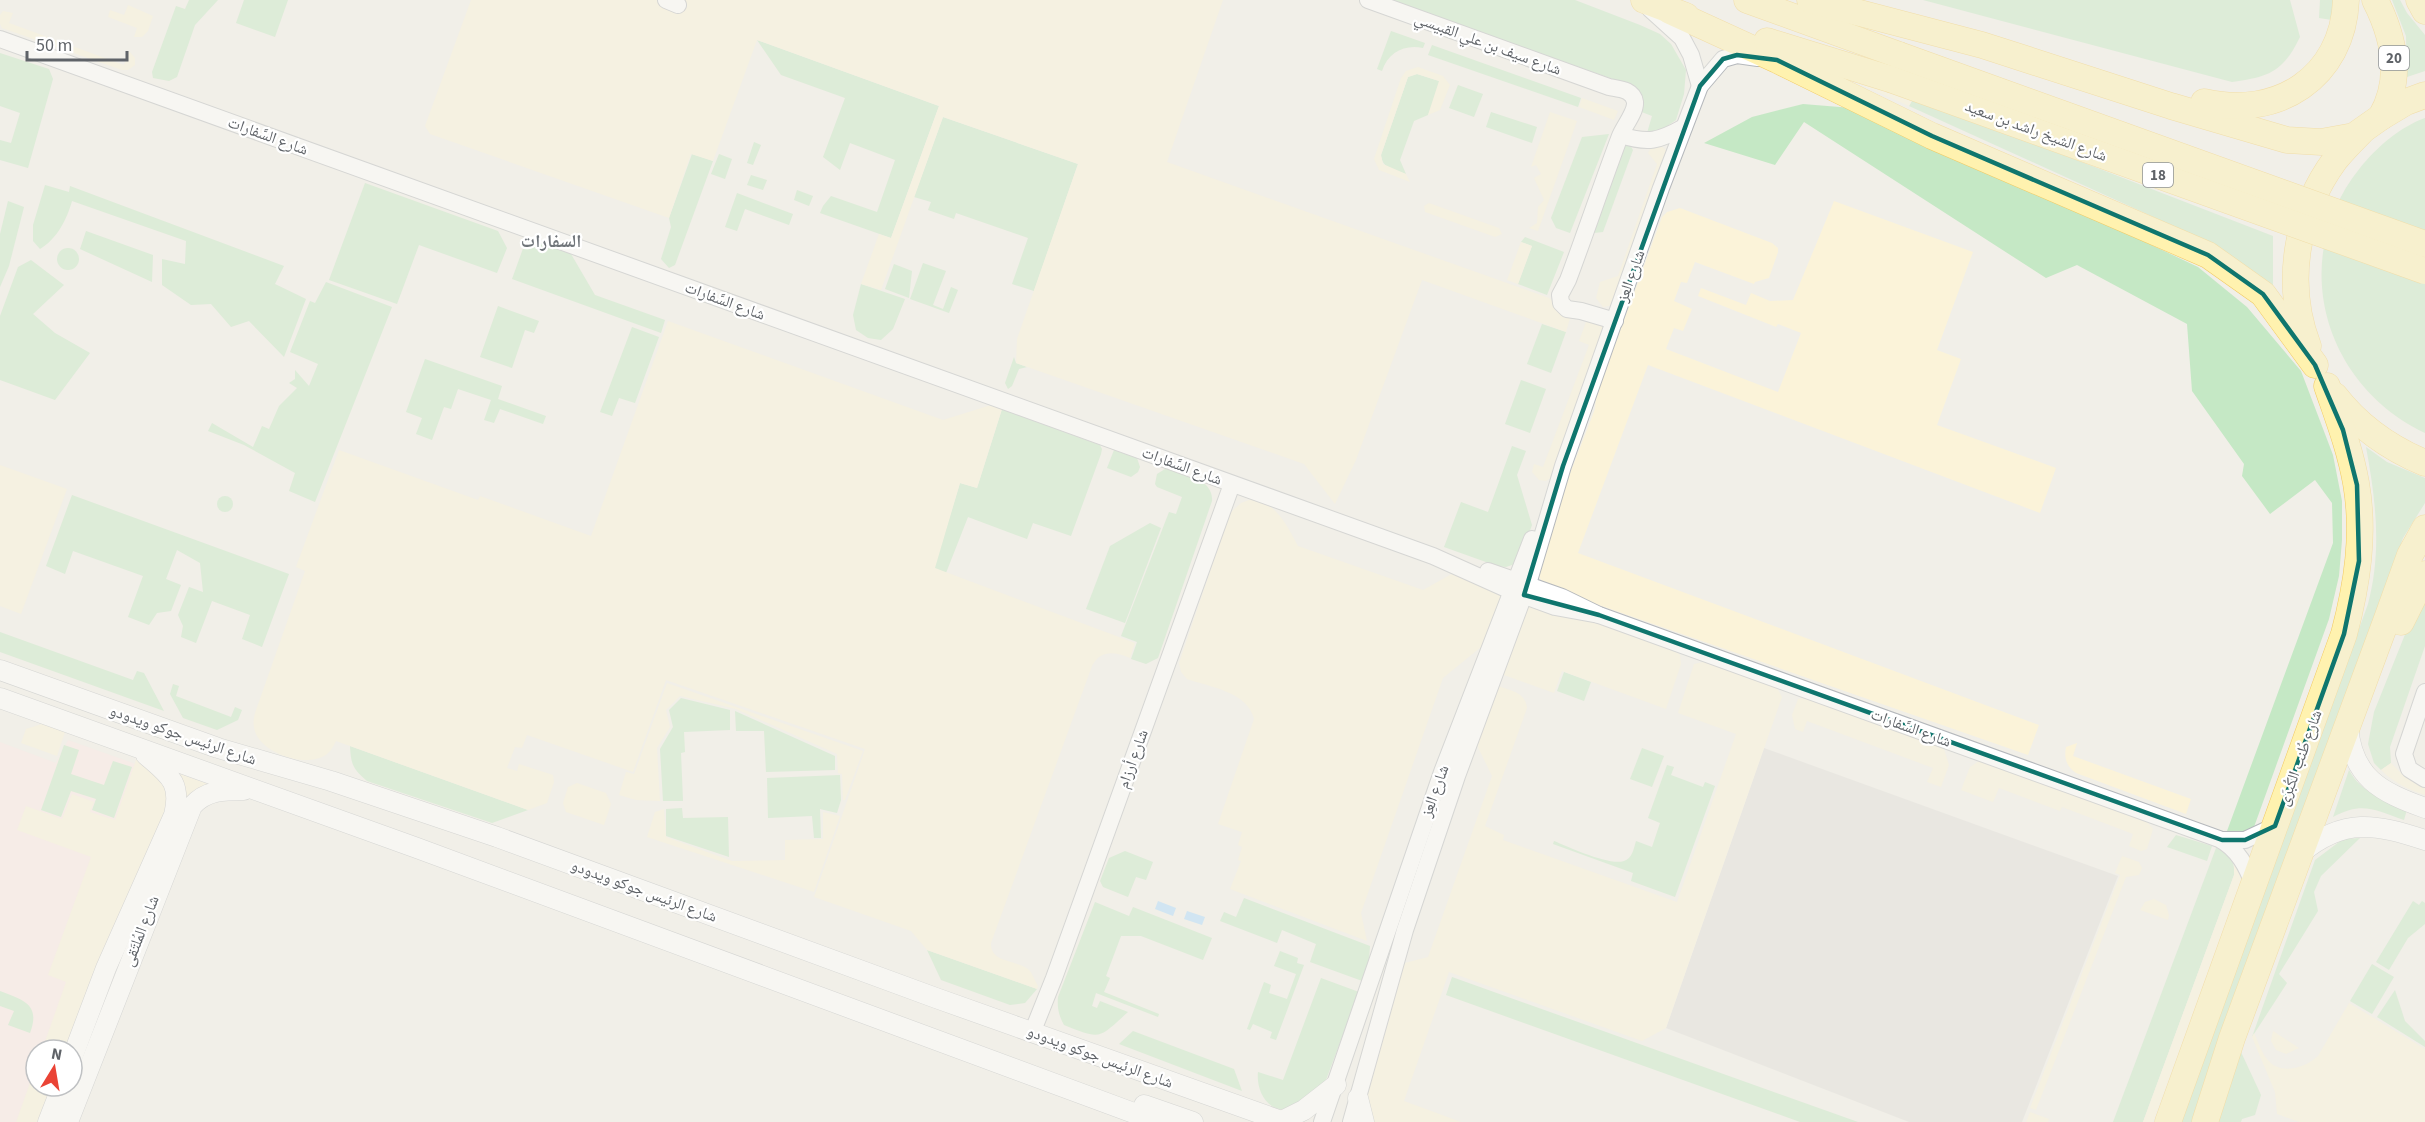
<svg xmlns="http://www.w3.org/2000/svg" width="2425" height="1122" font-family="'Source Sans 3','Noto Naskh Arabic',sans-serif">
<style>
.industrial{fill:#e0deda}
.medical{fill:#fce8e6}
.green{fill:#c5e8c5}
.sand{fill:#fbf3d9}
.water{fill:#aadaff}
.lines{fill:none;stroke-linecap:round;stroke-linejoin:round}
.minor-casing{stroke:#b5b8bc;stroke-width:18}
.tertiary-casing{stroke:#b5b8bc;stroke-width:21}
.primary-casing{stroke:#f2c960;stroke-width:27}
.minor{stroke:#fff;stroke-width:16}
.tertiary{stroke:#fff;stroke-width:20}
.primary{stroke:#fff2af;stroke-width:26}
.primary-bridge-casing{stroke:#f2c960;stroke-width:27;stroke-linecap:butt}
.primary-bridge{stroke:#fff2af;stroke-width:26}
.marked{fill:none;stroke:#0f766e;stroke-width:4.5;stroke-linejoin:round}
.labels{text-anchor:middle;dominant-baseline:central;stroke-width:4.5;stroke-linejoin:round;paint-order:stroke}
.shield{fill:#fff;stroke:#8f9295;stroke-width:1.5}
.shield-label{font-size:15px;font-weight:bold;fill:#5f6368}
.street-label{font-size:16px;fill:#5f6368;stroke:#fff}
.neighbourhood-label{font-size:18px;font-weight:bold;fill:#70757a;stroke:#fff}
</style>
<rect width="100%" height="100%" fill="#f1efe8"/>
<path class="industrial" d="M1764,748l354,128 -96,246h-113l-243,-94z"/>
<path class="medical" d="M68,740l79,28 -103,282h-8v23l-18,49h-18v-380l56,21z"/>
<g class="green">
<path d="M189,0h29l-23,25 -18,52 -8,4 -16,-3 -1,-6 24,-66 9,3z"/>
<path d="M244,0h44l-13,37 -39,-14z"/>
<path d="M1385,0h190l65,25 20,9 11,10 15,26 -2,24 -8,26 -16,11 -13,2 5,-17 -13,-5 3,-14 -6,-10z"/>
<path d="M1923,0h367l10,37c-17,35 -31,40 -68,45z"/>
<path d="M2320,0h14l-2,20 -13,-2z"/>
<path d="M2392,0h8l7,13 18,22v36l-18,6 -1,-41z"/>
<path d="M1391,31l34,12 -2,5c-18,-4 -35,4 -41,23l-5,-2z"/>
<path d="M757,40l182,66 -48,132 -71,-25 3,-7 8,-10 46,16 18,-52 -45,-17 -10,27 -17,-13 22,-59 -64,-23z"/>
<path d="M1432,45l149,53 -3,9 -150,-52z"/>
<path d="M0,53l49,16 4,10 -25,89 -28,-8v-20l11,3 9,-30 -20,-7z"/>
<path d="M1417,74l22,7 1,3 -12,31 -14,6 -14,39 6,14c-11,-4 -24,-5 -25,-19l27,-78z"/>
<path d="M1458,85l25,9 -9,23 -25,-9z"/>
<path d="M1914,97l359,139v52l-58,-43 -306,-139z"/>
<path d="M1803,104l61,5 334,158 49,40 54,64 32,84 9,46v39l-3,36 -10,43 -75,208 -8,4h-19l106,-288 -1,-40 -17,-23 -45,34 -28,-38 2,-12 -52,-73 -5,-67 -110,-59 -31,13 -242,-156 -29,43 -71,-22 48,-26z"/>
<path d="M1491,112l46,15 -5,16 -46,-16z"/>
<path d="M943,117l135,47 -44,127 -22,-7 16,-46 -72,-25 -2,6 -26,-9 3,-8 -17,-5z"/>
<path d="M2425,118v315c-102,-48 -138,-175 -65,-265 17,-21 40,-41 65,-50z"/>
<path d="M1609,134l-39,99 -14,-5 -5,-10 31,-81z"/>
<path d="M1613,135l14,5 6,10 -30,82 -28,3z"/>
<path d="M754,142l7,3 -8,20 -6,-2z"/>
<path d="M692,154l21,7 -38,104 -6,3 -8,-9 10,-32 -2,-9z"/>
<path d="M719,154l13,5 -7,20 -14,-5z"/>
<path d="M751,175l16,5 -4,10 -16,-5z"/>
<path d="M365,183l133,48 9,17 -10,25 -78,-28 -22,59 -68,-24z"/>
<path d="M45,185l24,7 1,-6 214,80 -9,18 31,15 -22,58 -35,-36 -18,6 -20,-23 -20,1 -29,-20v-26l23,5 1,-23 -114,-40c-5,18 -15,38 -32,48l-7,-8v-16z"/>
<path d="M797,190l16,6 -4,10 -15,-6z"/>
<path d="M737,193l56,21 -4,11 -44,-16 -8,22 -12,-4z"/>
<path d="M8,201l16,6 -15,59 -9,21v-53z"/>
<path d="M86,231l67,24 -1,27 -72,-33z"/>
<path d="M1525,237l39,15 -17,43 -29,-11 14,-38 -11,-4z"/>
<path d="M533,239l38,15 24,41 70,25 -4,13 -149,-54 13,-36z"/>
<circle cx="68" cy="259" r="11"/>
<path d="M31,260l33,25 -31,29 22,19 35,20 -35,47 -55,-20v-64l18,-49z"/>
<path d="M923,263l23,8 -13,34 10,4 8,-22 7,3 -9,23 -39,-14z"/>
<path d="M894,264l18,7 -3,27 -24,-9z"/>
<path d="M326,282l66,25 -77,195 -26,-11 6,-18 -51,-28 -36,-14 4,-8 41,24 9,-21 7,3 10,-23 18,-18 -8,-5 6,-4v-9l14,16 9,-22 -28,-12 20,-51 5,2z"/>
<path d="M861,284l44,15 -12,30 -12,11 -13,-2 -12,-8 -3,-15z"/>
<path d="M498,306l41,15 -5,12 -9,-3 -13,38 -32,-11z"/>
<path d="M1542,324l24,8 -15,41 -24,-9z"/>
<path d="M632,327l27,10 -24,66 -16,-5 -7,18 -12,-4z"/>
<path d="M1014,357l2,6 11,4 -8,2 -7,17 -4,3 -3,-6z"/>
<path d="M425,359l77,27 -4,13 48,17 -3,8 -43,-15 -6,14 -10,-3 7,-20 -33,-11 -7,20 -7,-2 -12,33 -16,-6 6,-16 -16,-6z"/>
<path d="M1521,380l25,9 -16,44 -25,-9z"/>
<path d="M1002,409l98,36 2,4 -1,5 -30,82 -38,-13 -6,16 -59,-22 -22,56 -12,-5 26,-85 17,5z"/>
<path d="M1512,446l14,5 -9,24 15,50 -12,33 -5,6 -9,3 -9,-1 -53,-19 17,-45 27,10z"/>
<path d="M2366,447l21,15 38,16v25l-22,35 -31,88 -179,496h-12l187,-518c14,-53 8,-103 -2,-157z"/>
<path d="M1114,450l23,8 3,9 -2,5 -7,5 -24,-9z"/>
<path d="M1165,469c18,2 49,11 47,32l-54,157 -12,6 -15,-5 6,-17 -16,-6 48,-124 7,2 6,-17 -25,-10 -2,-3 2,-10z"/>
<path d="M72,495l217,79 -27,73 -20,-8 8,-24 -38,-14 -16,42 -15,-6 2,-11 -5,-11 11,-28 14,5 -3,-29 -23,-13 -11,29 15,6 -10,26 -14,2 -8,12 -21,-8 15,-41 -70,-25 -8,23 -19,-8z"/>
<circle cx="225" cy="504" r="8"/>
<path d="M1150,523l11,5 -36,95 -39,-14 24,-63z"/>
<path d="M2425,594v52l-35,101 1,16 -10,7 -7,-7 -6,-19 6,-32 36,-90z"/>
<path d="M0,632l133,48 4,-9 7,2 20,38 -164,-59z"/>
<path d="M1564,672l27,10 -7,19 -27,-10z"/>
<path d="M173,684l6,2 -3,10 55,21 4,-10 7,3 -4,10 -21,10 -34,-12 -13,-24z"/>
<path d="M681,698l49,12v20l-46,2 1,20 -4,1 2,48h-20l-3,-52 13,-22 -4,-17z"/>
<path d="M735,711l100,45v14l-69,2 -2,-41h-28z"/>
<path d="M64,745l15,5 -8,24 33,11 9,-24 19,6 -18,51 -22,-8 4,-11 -25,-8 -10,26 -20,-7z"/>
<path d="M350,746l178,64 -36,13 -125,-42c-14,-12 -16,-16 -17,-35z"/>
<path d="M1642,748l22,8 -12,31 -22,-8z"/>
<path d="M1667,765l7,2 -3,8 32,12 2,-5 10,4 -40,111 -44,-16 2,-8 -80,-29 1,-3c15,6 55,25 70,20 8,-2 10,-13 12,-20l16,6 8,-24 -12,-5z"/>
<path d="M2349,770c13,24 35,29 59,36l-4,14c-30,-10 -41,-19 -71,-3z"/>
<path d="M840,775l1,25 -4,13 -17,-4 1,29h-7l-2,-22 -44,2 -1,-40z"/>
<path d="M682,808l1,10 45,-1 1,40 -63,-21v-27z"/>
<path d="M2176,835l36,11 -5,15 -40,-14z"/>
<path d="M2360,838l-39,38 -7,16 4,19 -39,63 8,9 -35,54 63,-177 28,-21z"/>
<path d="M2216,848c14,4 19,13 18,27l-91,247h-30z"/>
<path d="M1125,851l28,11 -7,18 -10,-3 -8,20 -25,-10 -3,-6 9,-23z"/>
<path d="M1244,898l126,48 -2,28 -3,8 -55,-20 6,-18 -34,-14 -5,13 -57,-22 4,-9 12,5z"/>
<path d="M2413,901l6,4 3,-4 3,2v21l-17,14 -19,32 -13,-8z"/>
<path d="M1095,902l34,14 4,-9 79,31 -9,22 -62,-24h-20l-15,40 4,2 -6,14 55,22 -1,3 -62,-24 -4,13 5,2 3,-7 28,11c-30,27 -26,28 -64,13 -5,-9 -7,-17 -6,-28z"/>
<path d="M927,950l110,39 -12,14 -15,2 -69,-25z"/>
<path d="M1280,951l18,7 -1,5 7,2 -28,75 -6,-2 2,-6 -19,-8 -3,6 -3,-1 17,-47 7,3 -2,8 18,6 9,-25 -22,-8z"/>
<path d="M2372,964l22,13 -22,37 -22,-13z"/>
<path d="M1452,977l406,145h-58l-354,-127z"/>
<path d="M1321,978l38,14 -39,104c-10,4 -21,11 -31,13 -22,4 -33,-19 -31,-37l25,8z"/>
<path d="M2395,990l10,31 20,20v6l-48,-30z"/>
<path d="M0,991c23,9 41,13 30,42l-22,-8 6,-14 -14,-5z"/>
<path d="M1133,1031l101,38 8,22 -123,-47z"/>
<path d="M2241,1052l20,43 -6,20 -13,4 -1,3h-25z"/>
</g>
<g class="sand">
<path d="M471,0h752l-56,162 382,136 12,11 10,6 -5,17 -144,-52 -66,180 -21,44 -31,-40 -288,-101 1,-24 61,-175 -135,-47 -62,173 -20,-6 18,-50 12,4 48,-132 -182,-66 -44,121 -22,-7 -22,64 -239,-84 -5,-8z"/>
<path d="M128,5l25,11 -5,15 -6,6h-8l3,-9 -29,-11 2,-7 14,5z"/>
<path d="M3,11l10,2 -4,10 115,42 5,-14 6,7v7l-7,5h-6l-120,-42 -2,-4v-9z"/>
<path d="M1819,66l95,31 -5,9z"/>
<path d="M1418,67l25,9 7,9 -10,25 -12,5 11,-34 -22,-7 -9,3 -27,78 2,9 23,10 4,8 -31,-12 -5,-11 27,-81 5,-7z"/>
<path d="M1582,98l36,13 -4,9 -35,-13z"/>
<path d="M1550,112l27,9 -39,110 -9,-3 8,-5 1,-16 6,-7 -10,-22 7,-4 -5,-9 -5,2z"/>
<path d="M1660,145l8,7 -55,153 -10,2 -7,-9 4,-16 18,-6 39,-112 -9,-11 4,-7z"/>
<path d="M1834,201l139,51 -36,98 24,9 -24,66 119,43 -16,45 -392,-148 -70,188 461,172 -11,30 -478,-167c-11,-8 -13,-13 -14,-27l59,-152 1,-13 66,-179 5,-5 13,-4 92,35 6,5v4l-9,26 -14,4 -1,2 -59,-22 -8,21 -6,-1 -7,19 18,8 -9,22 -9,-3 -8,21 112,43 23,-59 -23,-9 -2,3 -78,-31 3,-8 45,17 5,-12 19,8 23,-1z"/>
<path d="M1429,203l70,25 3,6 -7,3 -70,-25 -1,-6z"/>
<path d="M1521,242l11,4 -14,38 -11,-4z"/>
<path d="M1589,320l15,6 -52,151 -6,4 -7,-1 -7,-8 2,-8 9,3 46,-122 -10,-4 7,-19z"/>
<path d="M668,321l275,99 48,-15 11,4 -25,79 -17,-5 -25,85 200,75 -5,15c-15,-6 -29,-9 -38,8l-101,277c-1,20 25,17 37,26 4,3 7,12 10,17l-1,3 -110,-39 -16,-19 -97,-34 51,-148 -199,-69 -33,92 -106,-37 -5,13 -7,-1 -8,21 10,3 2,-7 34,11 1,7 -7,21 -19,7 -192,-69c-3,6 -6,12 -12,15 -20,12 -67,-4 -70,-29 -1,-4 0,-10 1,-14l50,-142 -9,-4 43,-117 139,50 2,-4 111,40z"/>
<path d="M0,465l67,24 -46,125 -21,-8z"/>
<path d="M1249,500c27,0 38,26 49,46l125,44 34,-19 42,20 3,9 -21,47 -38,31 -82,235 6,28 -137,-52 11,-28 -3,-1 4,-13 -4,-2 4,-13 -24,-8 36,-105c-6,-27 -44,-32 -67,-40l-6,-7 -2,-9 51,-150 11,-10z"/>
<path d="M1532,599l141,49 7,7 1,9 -15,45 -104,-38 -8,22 -50,-18 -5,-12z"/>
<path d="M1708,661l69,27 5,9 -116,331 -24,13 -193,-69 -45,129 57,21h-102l38,-157 31,-8 64,-181 -19,-39 25,-51c14,5 27,6 29,22l-42,118 19,9 -1,5 174,62 59,-168 -58,-21 16,-49z"/>
<path d="M667,683l196,68 -18,49h-2l-1,-26 -4,-1 -1,-19 -101,-45 -56,-13 -14,14 4,17 -13,21 3,53 -24,-1 -17,-5 7,-23 8,2z"/>
<path d="M1808,697l135,49 6,19 -8,22 -14,-5 6,-14 -126,-47 -4,11 -8,-3 -3,-14 6,-16z"/>
<path d="M42,724l23,8 -8,24 -36,-13 5,-14z"/>
<path d="M2077,743l-4,13 118,43 -5,15 -110,-41c-10,-7 -12,-15 -10,-26z"/>
<path d="M1982,759l161,58 10,12 -6,20 -6,2 -12,-5 4,-12 -71,-27 -2,4 -61,-23 -6,14 -32,-12 9,-23z"/>
<path d="M136,760l27,9 10,29 -101,252h-30l24,-68 -18,-7 43,-118 -74,-27 9,-24 36,13 10,-25 22,8 -4,10 25,8z"/>
<path d="M2391,763l13,13 21,7v12c-17,-6 -31,-12 -44,-25z"/>
<path d="M180,774l28,10 -25,21z"/>
<path d="M577,783l29,10 5,11 -7,21 -38,-13 -3,-9 5,-16z"/>
<path d="M664,809l2,28 66,24 53,-1v-20l38,-1v-27l17,4 -26,76 -167,-55 8,-25z"/>
<path d="M2122,856l17,6 3,6 -3,7 -13,2 -90,233 -6,-2 90,-233 -5,-2z"/>
<path d="M2234,863l10,12 -2,8 -89,239h-10l91,-247z"/>
<path d="M2154,899l12,6 3,10 -1,5 -28,-10 5,-8z"/>
<path d="M2349,1003l76,46v73h-126l-22,-8 -2,-22 -23,-55 2,-4c4,8 7,19 13,26 13,17 38,9 51,-3z"/>
<path d="M2273,1031l26,17 -13,6 -10,-4 -5,-9z"/>
<path d="M36,1066v20h23l-14,36h-29z"/>
<path d="M2030,1112l19,7 -1,3h-22z"/>
</g>
<g class="water">
<path d="M1158,901l18,7 -3,8 -18,-7z"/>
<path d="M1187,911l18,6 -3,8 -18,-6z"/>
</g>
<g class="lines">
<defs>
<g id="minor">
<path d="M666,0l12,5"/>
<path d="M1368,0l241,87c9,2 24,2 26,15 1,10 -11,24 -15,34 -18,48 -34,96 -52,144l-8,15 1,8 6,6 14,2 34,10"/>
<path d="M1650,9l32,29 9,17 9,31"/>
<path d="M0,39l1433,517 78,35 44,16 44,8"/>
<path d="M1621,135c27,9 38,6 63,-8"/>
<path d="M1488,571l74,26 37,18 620,224c19,10 28,28 35,47"/>
<path d="M2425,692l-21,62 5,15 16,10"/>
<path d="M2222,840h23l30,-14"/>
<path d="M1032,1033l22,-55 178,-494"/>
<path d="M1322,1122l120,-350 90,-233"/>
<path d="M1351,1122l54,-192 52,-154 71,-192 35,-118 98,-278 39,-102 23,-27 14,-4 21,3"/>
</g>
<g id="tertiary">
<path d="M0,670l218,78 113,33 166,56 439,161 348,124"/>
<path d="M0,698l417,150 741,274"/>
<path d="M2348,726c4,52 33,66 77,82"/>
<path d="M2301,853c43,-36 75,-29 124,-13"/>
<path d="M72,1058l34,-90 68,-153c8,-33 -5,-40 -28,-60"/>
<path d="M1358,1098l6,24"/>
<path d="M1144,1105l49,17"/>
<path d="M1282,1121l22,-11 32,-25"/>
<path d="M48,1122l14,-36"/>
<path d="M68,1122l124,-316c14,-16 32,-16 52,-16"/>
</g>
<g id="primary">
<path d="M1644,0l42,16"/>
<path d="M1747,0l152,55"/>
<path d="M1810,0l172,45 189,61 116,34 34,2 33,-6 27,-19 25,-15 19,-7"/>
<path d="M2375,0c19,37 28,79 6,117"/>
<path d="M2419,0l6,11"/>
<path d="M1670,11l107,49 155,76 276,119 55,39 52,71"/>
<path d="M1767,41l123,38"/>
<path d="M2204,102c73,17 139,-24 142,-102"/>
<path d="M2308,346c-24,-62 -12,-133 27,-186 8,-10 17,-19 26,-28"/>
<path d="M2335,396c24,31 54,52 90,67"/>
<path d="M2401,622l24,-48"/>
<path d="M2168,1122l176,-488c13,-49 21,-100 12,-151 -6,-34 -18,-65 -29,-97"/>
<path d="M2205,1122l27,-84 156,-422 22,-61 15,-27"/>
</g>
</defs>
<use href="#minor" class="minor-casing"/>
<use href="#tertiary" class="tertiary-casing"/>
<use href="#primary" class="primary-casing"/>
<use href="#minor" class="minor"/>
<use href="#tertiary" class="tertiary"/>
<use href="#primary" class="primary"/>
<defs>
<g id="primary-bridge">
<path d="M1899,55l526,189"/>
<path d="M1890,79l535,192"/>
</g>
</defs>
<use href="#primary-bridge" class="primary-bridge-casing"/>
<use href="#primary-bridge" class="primary-bridge"/>
</g>
<path d="M0 0H2425V1122H0ZM1737,55l40,5 155,76 276,119 55,39 52,71 28,65 14,55 2,76 -15,73 -69,192 -30,14h-23l-623,-225 -75,-20 39,-129 137,-380 23,-27z" fill="#f1efe8" fill-opacity=".55" fill-rule="evenodd"/>
<path class="marked" d="M1737,55l40,5 155,76 276,119 55,39 52,71 28,65 14,55 2,76 -15,73 -69,192 -30,14h-23l-623,-225 -75,-20 39,-129 137,-380 23,-27z"/>
<g class="labels">
<g class="shield">
<rect x="2379" y="46" width="30" height="24" rx="4.5"/>
<rect x="2143" y="163" width="30" height="24" rx="4.5"/>
</g>
<g class="shield-label">
<text x="2394" y="58">20</text>
<text x="2158" y="175">18</text>
</g>
<g class="street-label">
<text transform="translate(1488 44) rotate(20)">شارع سيف بن علي القبيسي</text>
<text transform="translate(2036 131) rotate(20)">شارع الشيخ راشد بن سعيد</text>
<text transform="translate(268 136) rotate(20)">شارع السَّفارات</text>
<text transform="translate(1631 276) rotate(-70)">شارع العِز</text>
<text transform="translate(725 301) rotate(20)">شارع السَّفارات</text>
<text transform="translate(1182 466) rotate(20)">شارع السَّفارات</text>
<text transform="translate(1911 728) rotate(20)">شارع السَّفارات</text>
<text transform="translate(183 735) rotate(19)">شارع الرئيس جوكو ويدودو</text>
<text transform="translate(2300 758) rotate(-70)">شارع طُنب الكُبرَى</text>
<text transform="translate(1133 759) rotate(-70)">شارع أرزام</text>
<text transform="translate(1435 791) rotate(-70)">شارع العِز</text>
<text transform="translate(644 891) rotate(20)">شارع الرئيس جوكو ويدودو</text>
<text transform="translate(141 931) rotate(-69)">شارع المُلتَقى</text>
<text transform="translate(1100 1057) rotate(20)">شارع الرئيس جوكو ويدودو</text>
</g>
<g class="neighbourhood-label">
<text x="551" y="241">السفارات</text>
</g>
</g>
<g transform="translate(54 1068) rotate(11)"><circle r="28" fill="#ffffff" stroke="#bfc1c3" stroke-width="1.5"/>
<path d="M0-4.5L10 22L0 15L-10 22Z" fill="#ea4335"/>
<text y="-9" font-size="16" font-weight="bold" text-anchor="middle" fill="#5f6368">N</text>
</g>
<path d="M27 51v9h100v-9" fill="none" stroke="#5f6368" stroke-width="3"/>
<text x="36" y="51" font-size="18" fill="#5f6368" stroke="#ffffff" stroke-width="4.5" paint-order="stroke">50 m</text>
</svg>
